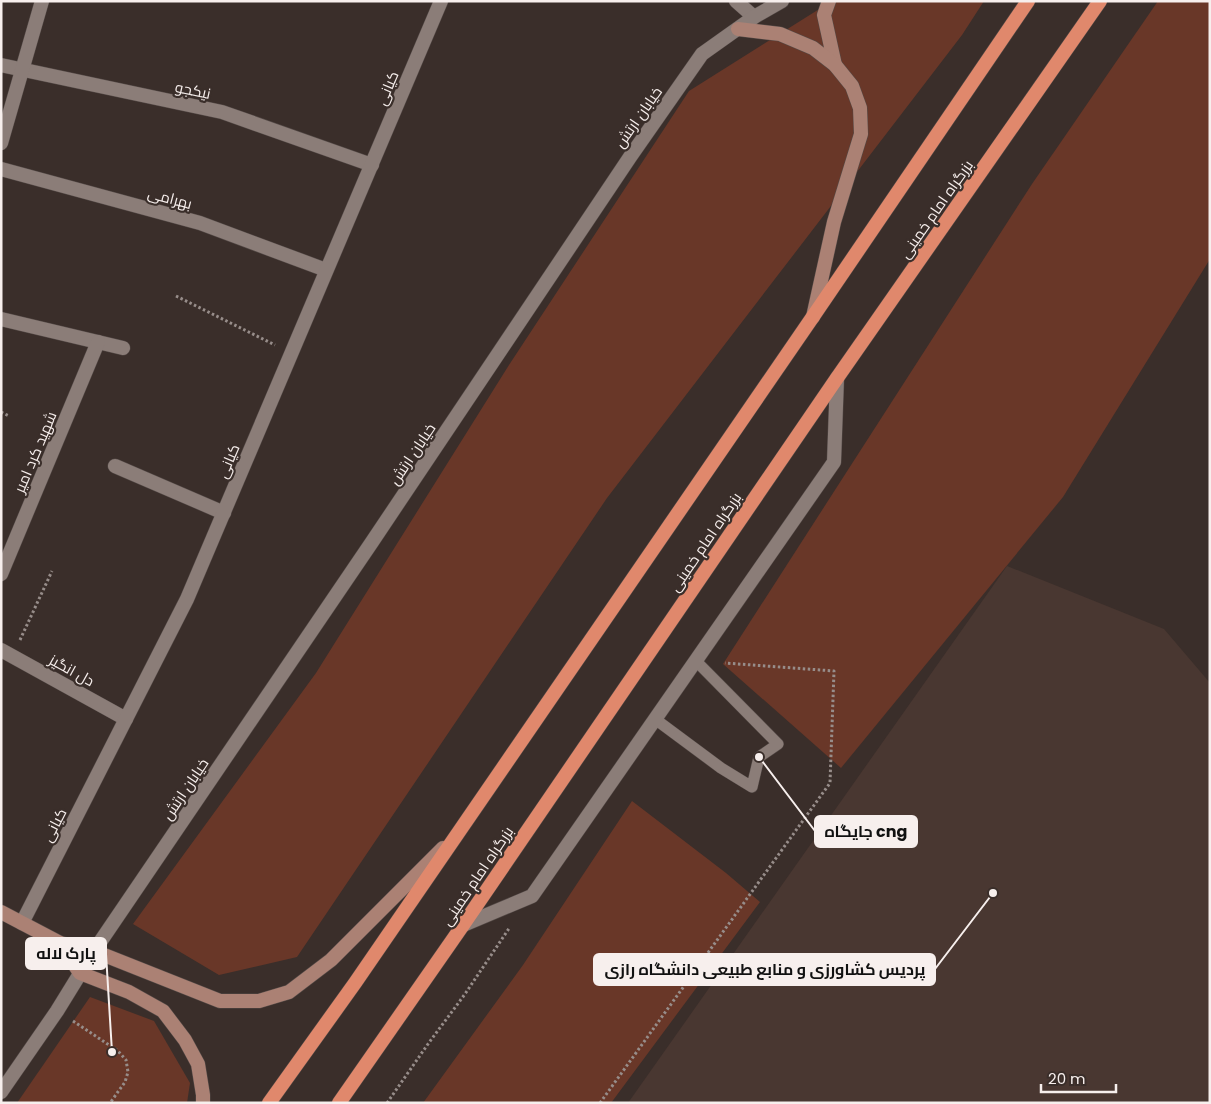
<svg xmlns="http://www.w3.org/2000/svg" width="1211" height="1104" font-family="Poppins,Cairo,sans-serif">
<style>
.built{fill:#493731}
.green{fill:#693728}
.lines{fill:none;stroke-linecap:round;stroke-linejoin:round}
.service-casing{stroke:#544a47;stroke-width:12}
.minor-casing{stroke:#544a47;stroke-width:15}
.tertiary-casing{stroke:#544a47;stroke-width:15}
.secondary-casing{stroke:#544a47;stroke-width:15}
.trunk-casing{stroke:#544a47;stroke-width:15}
.path{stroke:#978d8a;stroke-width:3;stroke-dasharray:2.5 2.5;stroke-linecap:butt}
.service{stroke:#8b7d78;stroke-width:11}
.minor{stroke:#8b7d78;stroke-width:14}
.tertiary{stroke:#8b7d78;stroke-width:14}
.secondary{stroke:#ab8174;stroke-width:14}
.trunk{stroke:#e0886c;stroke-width:14}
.labels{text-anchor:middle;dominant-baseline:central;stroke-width:4.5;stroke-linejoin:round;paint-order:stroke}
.street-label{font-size:15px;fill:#f7efed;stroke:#3a2e2a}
.leader{fill:none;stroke:#f7efed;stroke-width:2}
.callout-dot{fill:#f7efed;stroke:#3a2e2a;stroke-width:2}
.callout{fill:#f7efed;stroke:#f7efed;stroke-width:2}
.callout-label{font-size:16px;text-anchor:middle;font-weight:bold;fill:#111}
</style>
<rect width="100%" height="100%" fill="#3a2e2a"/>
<path class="built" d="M1007,566l157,63 46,54v420h-582z"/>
<g class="green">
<path d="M832,1h152l-22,34 -355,463 -310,459 -78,18 -86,-51 183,-251 193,-308 180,-274z"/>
<path d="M1158,1h52v258l-147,238 -222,271 -118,-104 309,-480z"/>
<path d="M632,801l94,72 34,29 -149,201h-188l100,-138z"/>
<path d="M90,997l64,24 36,62 -3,20h-170z"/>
</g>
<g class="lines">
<defs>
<path id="service" d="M655,719l66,49 31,19 7,-30 19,-13 -82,-83"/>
<g id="minor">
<path d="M736,1l18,16"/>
<path d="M1,65l221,47 150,53"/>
<path d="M1,143l41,-142"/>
<path d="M1,169l199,54 126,47"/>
<path d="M1,319l122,29"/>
<path d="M115,466l109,47"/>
<path d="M1,574l97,-232"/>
<path d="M1,650l125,69"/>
<path d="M22,923l165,-324 254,-598"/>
<path d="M463,925l69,-29 302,-434 3,-84"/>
</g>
<path id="tertiary" d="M1,1092l56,-81 37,-60 278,-409 258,-385 72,-103 52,-37 28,-16"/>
<g id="secondary">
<path d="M829,1l-5,14 11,50"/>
<path d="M738,29l42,5 33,14 22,17 17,21 8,22 1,26 -27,88 -21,95"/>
<path d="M1,912l59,31 34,8 126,50h39l30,-9 42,-32 112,-112"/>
<path d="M60,943l20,30 49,19 34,19 22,29 13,24 5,31v8"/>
</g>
<g id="trunk">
<path d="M269,1103l86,-120 457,-665 216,-317"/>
<path d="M339,1103l124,-178 374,-547 263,-377"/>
</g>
</defs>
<use href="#service" class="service-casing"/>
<use href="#minor" class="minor-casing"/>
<use href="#tertiary" class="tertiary-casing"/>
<use href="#secondary" class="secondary-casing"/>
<use href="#trunk" class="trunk-casing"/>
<g class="path">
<path d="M176,296l99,49"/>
<path d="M1,412l8,4"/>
<path d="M20,640l32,-69"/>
<path d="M73,1021l45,30 8,9 2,12 -3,10 -15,21"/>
<path d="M387,1103l41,-59 37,-50 45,-67"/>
<path d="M600,1103l230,-320 4,-112 -109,-8"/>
</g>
<use href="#service" class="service"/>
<use href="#minor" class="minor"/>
<use href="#tertiary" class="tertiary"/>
<use href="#secondary" class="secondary"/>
<use href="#trunk" class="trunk"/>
</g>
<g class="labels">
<g class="street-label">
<text transform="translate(387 88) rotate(-67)">کیانی</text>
<text transform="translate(193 90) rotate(12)">نیکجو</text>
<text transform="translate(638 117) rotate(-55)">خیابان ارتش</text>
<text transform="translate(170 198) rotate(15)">بهرامی</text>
<text transform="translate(936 209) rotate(-55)">بزرگراه امام خمینی</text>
<text transform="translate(35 452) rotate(-67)">شهید کرد امیر</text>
<text transform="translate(412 454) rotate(-56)">خیابان ارتش</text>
<text transform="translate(228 461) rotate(-67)">کیانی</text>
<text transform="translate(705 542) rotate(-56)">بزرگراه امام خمینی</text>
<text transform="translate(72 670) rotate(29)">دل انگیز</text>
<text transform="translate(185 789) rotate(-56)">خیابان ارتش</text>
<text transform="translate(54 825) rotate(-63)">کیانی</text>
<text transform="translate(477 876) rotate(-56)">بزرگراه امام خمینی</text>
</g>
</g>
<path class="leader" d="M759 757L815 831M112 1052L106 954M993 893L935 969"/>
<g class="callout-dot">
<circle cx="759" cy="757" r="5"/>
<circle cx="112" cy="1052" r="5"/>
<circle cx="993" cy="893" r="5"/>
</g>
<g class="callout">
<rect x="815" y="816" width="102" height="31" rx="5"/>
<rect x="26" y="938" width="80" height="31" rx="5"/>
<rect x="594" y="954" width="341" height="31" rx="5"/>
</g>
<g class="callout-label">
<text x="866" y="837">جایگاه cng</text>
<text x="66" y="959">پارک لاله</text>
<text x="765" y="975">پردیس کشاورزی و منابع طبیعی دانشگاه رازی</text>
</g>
<rect width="1211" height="1104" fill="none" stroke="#f7efed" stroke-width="5"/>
<path d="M1041 1084v8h75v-8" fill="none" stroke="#f7efed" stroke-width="2.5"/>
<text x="1048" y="1084" font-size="15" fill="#f7efed" stroke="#3a2e2a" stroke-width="4" paint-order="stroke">20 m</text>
</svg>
